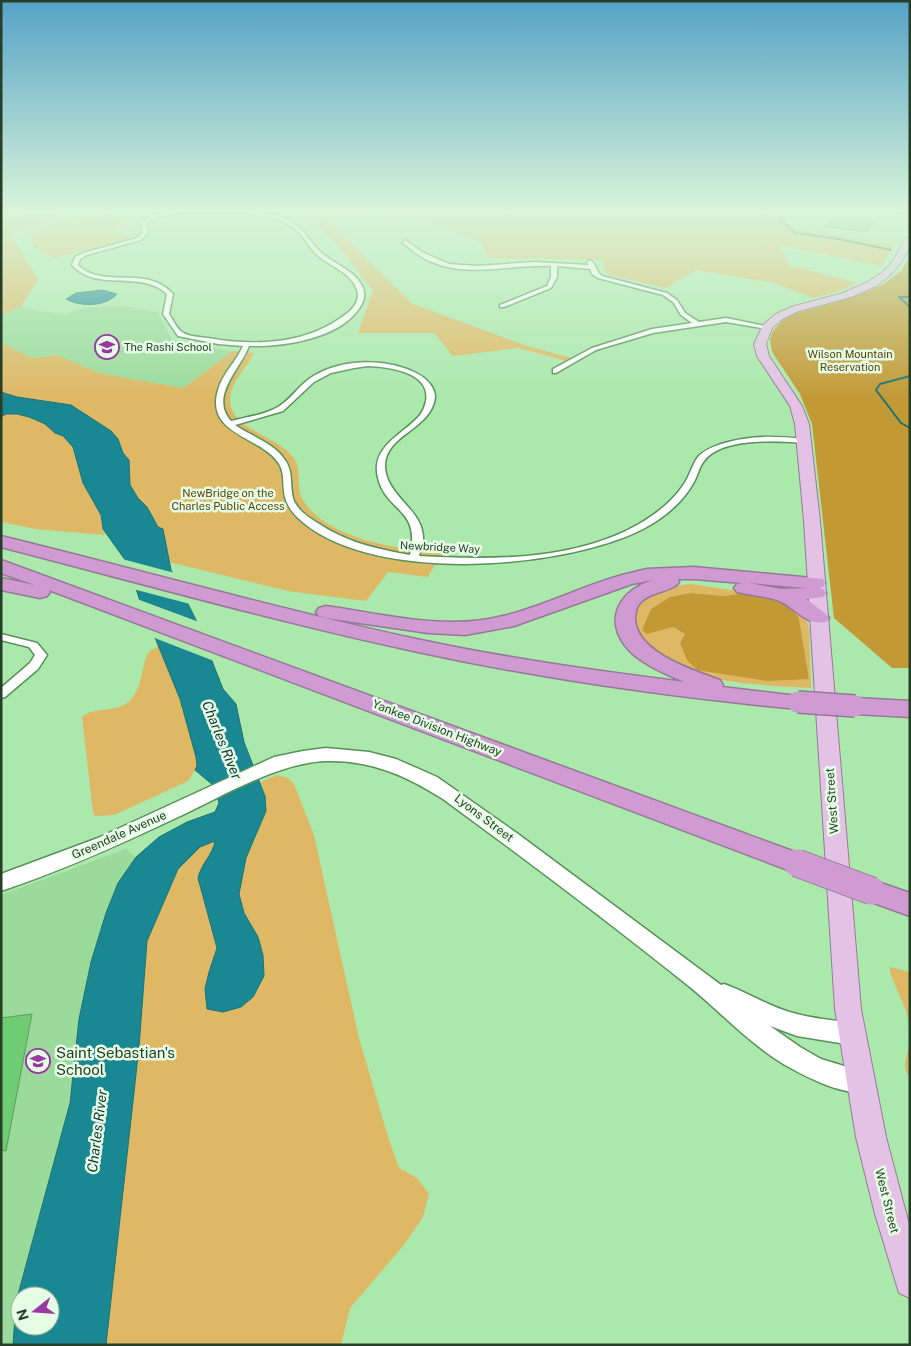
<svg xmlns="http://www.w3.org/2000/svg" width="911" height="1346" font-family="'Public Sans',sans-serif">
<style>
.built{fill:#9adb9c}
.green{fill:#deb865;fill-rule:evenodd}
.forest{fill:#c39936}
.water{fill:#1a8893;stroke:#1e7273;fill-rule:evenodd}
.pier{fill:#abe8ac}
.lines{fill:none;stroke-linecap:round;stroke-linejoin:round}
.stream{stroke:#1e7273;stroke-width:2}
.building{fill:#6ecd73;stroke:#5f9961}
.street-casing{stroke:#58915a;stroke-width:3}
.secondary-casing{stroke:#58915a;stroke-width:3}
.primary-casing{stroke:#957a97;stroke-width:2}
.highway-casing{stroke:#957a97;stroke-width:3}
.street{fill:#fff;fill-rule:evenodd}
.secondary{fill:#fff;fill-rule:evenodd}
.primary{fill:#e3c2e5;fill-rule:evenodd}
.highway{fill:#d09ad3;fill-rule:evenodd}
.highway-bridge-far1-casing{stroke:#957a97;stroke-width:24;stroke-linecap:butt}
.highway-bridge-casing{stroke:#957a97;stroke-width:29;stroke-linecap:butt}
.highway-bridge-far1{stroke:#d09ad3;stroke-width:21}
.highway-bridge{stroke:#d09ad3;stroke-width:27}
.labels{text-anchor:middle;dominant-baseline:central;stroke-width:5;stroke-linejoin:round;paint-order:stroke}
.far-poi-label{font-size:11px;fill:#273f28;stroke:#e6fee6;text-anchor:start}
.far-park-label{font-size:11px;fill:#553f07;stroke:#e6fee6}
.far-street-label{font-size:11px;fill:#273f28;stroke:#e6fee6}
.street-label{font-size:12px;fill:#273f28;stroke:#e6fee6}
.water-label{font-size:14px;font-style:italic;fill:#153437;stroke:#e6fee6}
.near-poi-label{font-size:15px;fill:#273f28;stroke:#e6fee6;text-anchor:start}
</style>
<rect width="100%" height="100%" fill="#abe8ac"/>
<g class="built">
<path d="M21,307l43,8 21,-8h45l28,5 15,30 60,9 -50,37 -84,-15 -42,-18 -24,3 -32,-15v-28z"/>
<path d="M126,849l10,8 -18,26 -12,30 -15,49 -12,57 -9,84 -54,199 -3,43h-12v-450z"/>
</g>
<g class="green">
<path d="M1,209h19v2l18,3 30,-5h76l-39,2 25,11 -4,4 -14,4 18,8 -2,1 -75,19 -19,-10 -4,-8c9,-20 54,-21 72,-29l-25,2 -67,21 28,45 -17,28 -20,8z"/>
<path d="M300,209h481l-2,1 14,18 102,16 -14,22 -101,-21 9,20 68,18 -21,9 -23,6 -39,-15 -78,-13 -31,18 -56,-13 -5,-4v-11l-116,-2 -6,-15 -64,-25 -25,3 -7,-7 -59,6 86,84 111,41 47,13 -5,3 -48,-13 -65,8 -19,-23h-76l15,-42 -37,-48z"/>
<path d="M1,343l32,15 24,-3 42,18 84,15 50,-37 21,2c-6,13 -17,23 -22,36 -13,40 44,44 61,68 10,13 2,30 10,43 24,40 98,50 139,52l-14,25 -40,-5 -22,29 -78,-10 -119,-29 -8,-33 -3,-2 -11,-20 -9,-9 -8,-13 -1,-25 -6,-7 -5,-14 -47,-34 -54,-8 -16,-5z"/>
<path d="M6,414h18l21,10 7,6 15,8 6,9 10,36 18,32 1,14 3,6 -69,-6 -35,-7v-105z"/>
<path d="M691,584l80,12 34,19 4,14 2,59c-46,-3 -94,-3 -137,-23 -12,-6 -24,-16 -35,-24l-7,-27c13,-24 34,-27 59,-30zM691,593l33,3 21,-3 54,25 10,61 -124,-45 -12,-7z"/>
<path d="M158,646l22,53 16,58 1,10 -9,14 -74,34 -19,1 -2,-4 -11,-95c12,-12 41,-1 53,-23 7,-12 7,-27 12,-39l3,-4z"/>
<path d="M276,775l12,3 6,6 20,51 45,203 29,99 11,31 18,10 12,16 -6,23 -20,29 -53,62 -9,37h-235l33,-298 8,-106 31,-72 22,-22 9,-5 7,-1 -9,17 -5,37 15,53 -8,24 -4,17 2,20 51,-72 -14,-24 -5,-18 7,-37 12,-26 7,-36 -4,-14z"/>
<path d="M890,967l20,5v106c-9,-11 -3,-21 -1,-33 1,-8 0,-19 -1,-27 -2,-13 -20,-43 -18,-51z"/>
</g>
<g class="forest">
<path d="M910,256v412h-18l-58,-50 -22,-194 -12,-30 -28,-42 -2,-13 3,-8 10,-11 14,-7 56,-16 29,-12 19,-14z"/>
<path d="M691,593l33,3 21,-3 16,3 24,8 8,6 6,8 10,61 -42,2 -70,-11 -10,-10 -7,-17 5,-9 -12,-7 -26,7 -5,-4 9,-21 19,-12z"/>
</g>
<g class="water">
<path d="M102,290l15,4c-11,13 -37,13 -51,5l10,-6z"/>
<path d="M1,392l16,5 54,8 40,26 7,8 5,14 6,7 1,25 8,13 9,9 11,20 5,2 8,41 25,50 27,69 13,15 8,38 21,54 1,15 -20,47 -7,36 5,19 14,24 5,18 1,21 -11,21 -12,10 -18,5 -16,-3 -2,-20 4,-17 8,-24 -19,-70c3,-14 15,-24 17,-37l-15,6 -22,22 -31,72 -8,106 -33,298h-93l3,-43 54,-199 9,-84 12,-57 15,-49 12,-30 18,-26 23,-20 28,-15 28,-10 4,-9 -5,-17 -19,-16 2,-4 -1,-9 -16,-58 -40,-98 -12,-37 -25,-35 -2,-14 -18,-32 -10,-36 -10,-11 -8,-3 -10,-9 -16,-7 -12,-3h-11l-5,3zM20,1296h30v30h-30z"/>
</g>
<g class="pier">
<path d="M122,559l53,14 10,16 5,15 -57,-15z"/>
<path d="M137,599l62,23 15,39 -62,-24z"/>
</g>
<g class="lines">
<g class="stream">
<path d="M805,209l-7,1 -19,9 16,14 44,6 52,11"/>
<path d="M818,209l33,4h51"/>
<path d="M910,297h-11l11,10"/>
<path d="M910,376l-30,8 -4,6 25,33 9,5"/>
</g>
</g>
<g class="building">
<path d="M837,215l11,2 28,4 -9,10 -43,-4z"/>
<path d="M32,1014l-26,137 -5,-1v-132z"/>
</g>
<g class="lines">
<defs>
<g id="street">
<path d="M194,209c29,0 62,-2 90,9 21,8 24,24 39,36 13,11 33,17 40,34 3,8 0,16 -5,22 -21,29 -75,37 -109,36 -9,24 -40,50 -18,75 16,-4 33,-6 47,-14 12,-7 20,-20 31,-28 29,-21 78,-22 109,-5 8,4 17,13 17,23 -3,32 -49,37 -50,68 0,32 40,44 38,76 -1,5 -3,11 -4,15 72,4 155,5 220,-32 17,-10 34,-23 45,-40 6,-9 8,-19 14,-27 6,-7 15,-10 23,-13 30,-9 52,-8 83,-5l4,2 -4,2c-27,-2 -82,-6 -100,18 -5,6 -6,14 -10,21 -11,20 -30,36 -51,47 -80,41 -277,56 -346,-12 -22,-22 -7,-40 -20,-56 -19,-25 -72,-27 -59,-71 4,-16 18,-28 25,-44l-25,-2 -40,-8 -15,-22 4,-20c-27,-25 -70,-1 -95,-29l3,-8 8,-4 54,-15 5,-5 -1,-11c15,-12 35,-12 53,-13zM194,212c32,0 75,-4 102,18 9,7 13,18 22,26 12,10 34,17 39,34 4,12 -6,21 -15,27 -39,28 -89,29 -134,21 -8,-1 -19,-1 -26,-6 -5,-3 -9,-12 -13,-18l4,-20c-27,-30 -69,-4 -95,-29l2,-6 7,-4 54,-15 7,-7 -1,-10c14,-10 30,-10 47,-11zM368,366c21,1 63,6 58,35 -1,5 -3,10 -6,14 -17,20 -50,31 -42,63 8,34 43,30 32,77 -37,-7 -62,-12 -94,-33 -9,-6 -17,-11 -22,-21 -5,-14 0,-29 -9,-41 -11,-17 -34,-24 -50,-35l48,-14 31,-29 17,-9 23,-5z"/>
<path d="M405,240l17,12 27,12 28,2 57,-4 54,3 -1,-3 3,-2c6,3 6,12 12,16l65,17 10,7 8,13 14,9 27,-4 44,9 -3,2 -41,-7 -73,11 -57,17 -40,23h-3v-4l39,-21 60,-19 40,-6 -11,-8 -8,-13 -10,-7 -65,-17 -6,-4 -2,-5 -33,-3v11l-6,11 -47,19h-4v-2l47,-19 4,-9v-11c-38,-2 -82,12 -119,-4 -11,-4 -20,-12 -29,-19z"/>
<path d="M1,634l36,9 10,12 -9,14 -33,28 -4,1v-10l29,-25 5,-8 -6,-8 -28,-7z"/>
</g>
<path id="secondary" d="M326,748l43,4 27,7 41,18 81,57 203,151 3,-1c25,9 47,24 73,30 18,5 37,6 55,9l8,3 4,8 -4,8 -8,3 -55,-9 -27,-10 30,21 21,12 49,15 3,8 -3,8c-23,9 -65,-14 -85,-25 -37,-22 -67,-56 -100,-82 -79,-63 -160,-124 -242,-184 -36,-23 -72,-39 -116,-38 -49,1 -107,37 -151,57 -57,27 -115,53 -175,73v-17l97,-36 176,-81 29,-6z"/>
<g id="primary">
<path d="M900,209h8l2,8z"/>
<path d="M910,236v12l-10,16 -11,12 -13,10 -25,11 -52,14 -15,7 -12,10 -6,16 3,12 33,50 7,18 11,97 41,488 25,128 24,91v70l-11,-5 -24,-79 -19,-77 -21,-128 -31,-488 -9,-97 -5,-18 -33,-50 -3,-12 9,-19 13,-11 15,-7 52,-14 25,-11 15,-10 10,-11 12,-22z"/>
</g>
<g id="highway">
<path d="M1,536c139,34 276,73 415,103 89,19 179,32 269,43 -18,-7 -36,-15 -51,-27 -32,-28 -20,-63 19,-75l-21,4 -118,42 -49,9 -37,-2 -102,-15 -7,-2 -3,-4 3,-4 7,-2c58,8 120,25 177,10 42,-10 81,-31 123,-42l21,-5 47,-2 129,12 2,4 -2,4 -4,1 4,1 3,4 -3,4 -17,2 20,15 3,4 -3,4c-19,5 -32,-16 -49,-22 -13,-4 -27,-5 -40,-8l-3,-4 3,-4 6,-1 -49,-4h-16l1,3c-6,10 -29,9 -39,21 -4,4 -4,9 -5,14 -1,35 58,53 85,63l3,5 -1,2 84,10 3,5 -3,5 -8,2c-128,-12 -255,-30 -380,-57 -140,-30 -278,-69 -417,-105zM749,583l57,5 -25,1z"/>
<path d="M1,560l805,296 4,7 -4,7 -9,3 -9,-3 -739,-280 1,2 -3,4 -7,2 -39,-8v-12l34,7 -34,-12z"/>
<path d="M855,698l55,3v16l-55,-3 -8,-3 -3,-5 3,-5z"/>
<path d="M872,880l38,13v23l-47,-17 -4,-8 4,-8z"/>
</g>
</defs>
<use href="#street" class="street-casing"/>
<use href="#secondary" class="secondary-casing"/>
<use href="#primary" class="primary-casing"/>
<use href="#highway" class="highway-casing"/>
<use href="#street" class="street"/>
<use href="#secondary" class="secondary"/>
<use href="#primary" class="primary"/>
<use href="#highway" class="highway"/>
<defs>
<path id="highway-bridge-far1" d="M798,702l57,4"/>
<path id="highway-bridge" d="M797,863l75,28"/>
</defs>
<use href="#highway-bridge-far1" class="highway-bridge-far1-casing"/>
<use href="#highway-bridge" class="highway-bridge-casing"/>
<use href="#highway-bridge-far1" class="highway-bridge-far1"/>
<use href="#highway-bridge" class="highway-bridge"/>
</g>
<linearGradient id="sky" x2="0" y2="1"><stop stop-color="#55a2c6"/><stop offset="0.53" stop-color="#d9f5da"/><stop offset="1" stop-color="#d9f5da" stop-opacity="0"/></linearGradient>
<rect width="911" height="397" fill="url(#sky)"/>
<defs>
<symbol id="school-ring" viewBox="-11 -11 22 22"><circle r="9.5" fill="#e6fee6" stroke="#9a39a1" stroke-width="1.5"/><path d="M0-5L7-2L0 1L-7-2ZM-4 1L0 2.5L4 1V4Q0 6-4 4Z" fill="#9a39a1"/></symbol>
</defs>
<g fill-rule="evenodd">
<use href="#school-ring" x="93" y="333" width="28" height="28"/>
<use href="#school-ring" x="24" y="1047" width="28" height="28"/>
</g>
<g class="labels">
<g class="far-poi-label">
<text x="124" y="347">The Rashi School</text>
</g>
<g class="far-park-label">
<text x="850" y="354">Wilson Mountain<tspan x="850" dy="13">Reservation</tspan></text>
<text x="228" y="493">NewBridge on the<tspan x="228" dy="13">Charles Public Access</tspan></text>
</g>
<g class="far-street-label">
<text transform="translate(440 547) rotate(3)">Newbridge Way</text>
</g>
<g class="street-label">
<text transform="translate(437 728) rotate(21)">Yankee Division Highway</text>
<text transform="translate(832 801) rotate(-94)">West Street</text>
<text transform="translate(484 818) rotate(37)">Lyons Street</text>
<text transform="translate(119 835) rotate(-24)">Greendale Avenue</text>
<text transform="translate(887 1201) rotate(76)">West Street</text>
</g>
<g class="water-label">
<text transform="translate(222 740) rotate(68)">Charles River</text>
<text transform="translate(97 1131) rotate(-83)">Charles River</text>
</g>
<g class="near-poi-label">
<text x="56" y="1052">Saint Sebastian's<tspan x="56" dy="17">School</tspan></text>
</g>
</g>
<rect width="911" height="1346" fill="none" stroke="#273f28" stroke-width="5"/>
<g transform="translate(35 1311) rotate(253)"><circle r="24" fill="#e6fee6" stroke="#9ab29a"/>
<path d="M0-4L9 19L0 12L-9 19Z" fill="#9a39a1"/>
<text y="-8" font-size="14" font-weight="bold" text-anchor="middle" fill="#273f28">N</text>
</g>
</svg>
